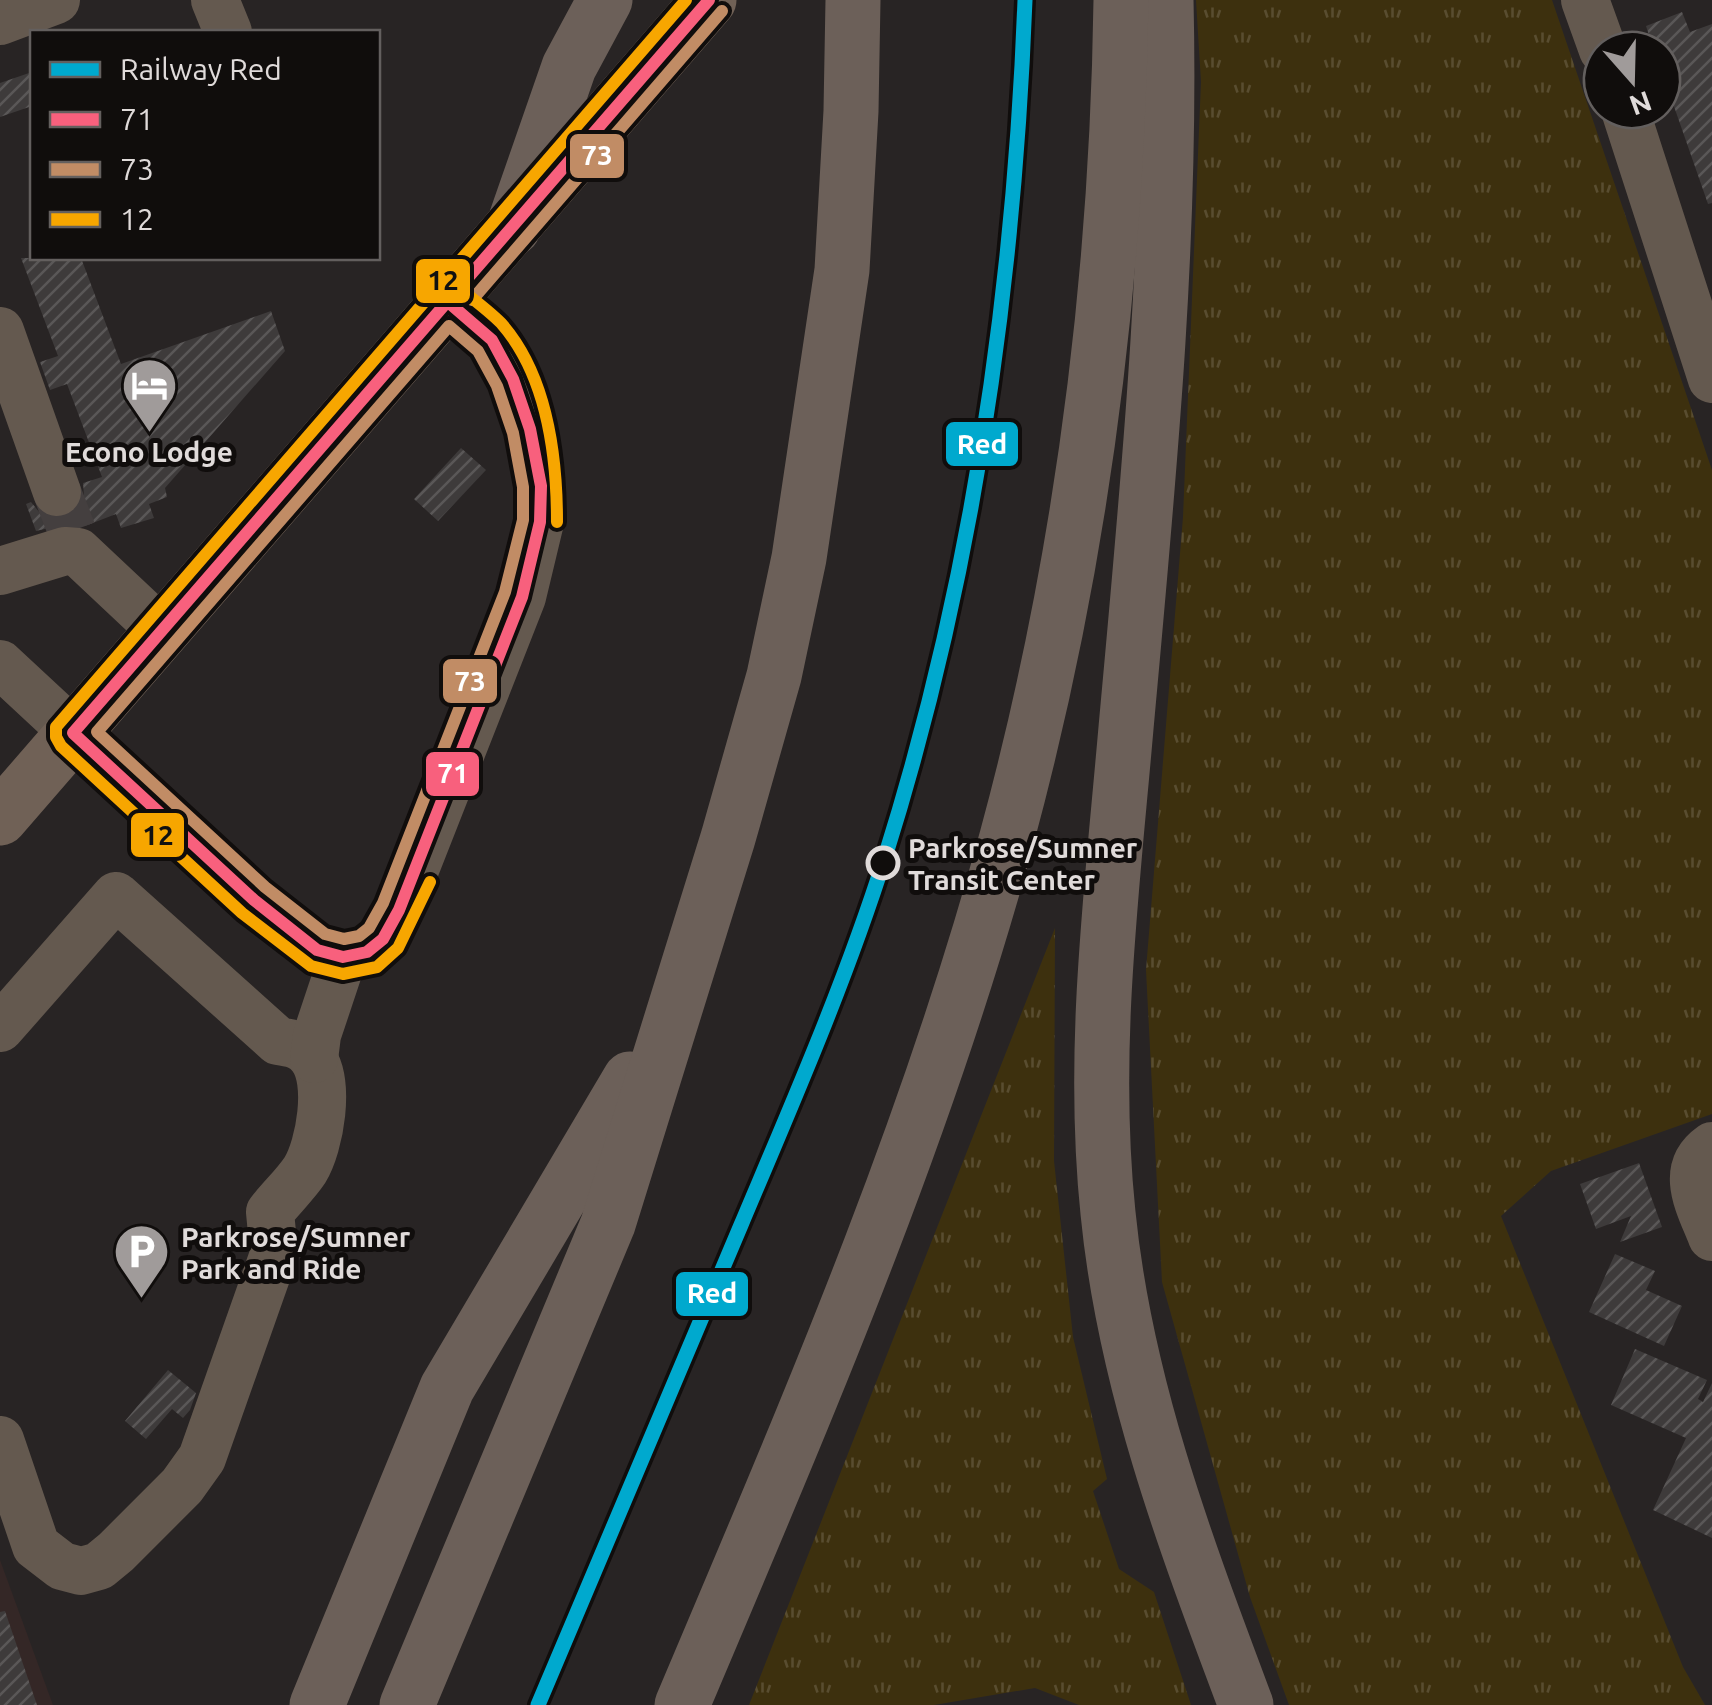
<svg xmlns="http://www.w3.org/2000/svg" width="1712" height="1705" font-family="Ubuntu,sans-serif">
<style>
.built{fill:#342726}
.grass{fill:url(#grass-tufts)}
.building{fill:url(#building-hatch)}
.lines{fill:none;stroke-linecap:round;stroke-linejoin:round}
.minor-tunnel{stroke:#443f3f;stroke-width:48;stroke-dasharray:48 24;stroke-linecap:butt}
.minor{stroke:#64594f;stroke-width:48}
.major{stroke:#706156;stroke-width:55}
.highway{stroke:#6c6059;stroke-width:55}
.bus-1-casing{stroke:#100d0c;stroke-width:20}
.bus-2-casing{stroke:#100d0c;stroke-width:20}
.bus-3-casing{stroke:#100d0c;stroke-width:20}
.bus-1{stroke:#f8607d;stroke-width:12}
.bus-2{stroke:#c18c65;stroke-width:12}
.bus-3{stroke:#f7a600;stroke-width:12}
.rail-1-casing{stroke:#100d0c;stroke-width:22}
.rail-1{stroke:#00a9ce;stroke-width:15}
.stop-dot{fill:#100d0c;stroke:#e0dbda;stroke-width:5}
.labels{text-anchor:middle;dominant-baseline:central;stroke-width:10;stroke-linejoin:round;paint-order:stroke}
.poi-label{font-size:28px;font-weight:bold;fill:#e0dbda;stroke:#100d0c}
.stop-label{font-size:28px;font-weight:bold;fill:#e0dbda;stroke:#100d0c;text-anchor:start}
.line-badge{stroke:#100d0c;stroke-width:4}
.badge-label{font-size:28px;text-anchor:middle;font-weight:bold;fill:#fff}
.pale-badge-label{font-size:28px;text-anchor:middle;font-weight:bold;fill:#111}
</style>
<defs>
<pattern id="grass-tufts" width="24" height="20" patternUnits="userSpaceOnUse" patternTransform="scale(2.5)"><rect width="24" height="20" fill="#3d300e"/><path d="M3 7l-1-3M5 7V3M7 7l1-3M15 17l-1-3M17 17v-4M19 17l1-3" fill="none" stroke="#594d30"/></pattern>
<pattern id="building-hatch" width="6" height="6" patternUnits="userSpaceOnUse" patternTransform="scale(2.5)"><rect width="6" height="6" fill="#3e3b3b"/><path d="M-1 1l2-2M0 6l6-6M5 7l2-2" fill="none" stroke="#5a5757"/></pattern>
</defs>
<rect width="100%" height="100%" fill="#282424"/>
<path class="built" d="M0,1560l53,145h-53z"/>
<g class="grass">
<path d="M1196,0h356l160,470v644l-161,57 -50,45 182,451 22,38h-416l-39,-108 -88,-315 -16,-312 37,-453 18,-435z"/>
<path d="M1055,928l-1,233 19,176 34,142 -14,12 26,78 35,23 37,113h-112l-44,-17 -101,17h-185z"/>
</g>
<g class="building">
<path d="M1682,12l8,20 22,-8v179l-4,1 -46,-132v-22h-8l-8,-24z"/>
<path d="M32,72v34l-32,11v-34z"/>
<path d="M21,258h60l40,106 150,-53 14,40 -120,137 2,9 -18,7 5,14 -33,10 -5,-14 -31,12 -19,-2 -30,7 -10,-27 5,-2 9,11 11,6 14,-1 13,-9 6,-13 -1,-13 19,-6 -35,-93 -17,6 -10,-28 18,-6z"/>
<path d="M461,448l25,22 -48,51 -24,-22z"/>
<path d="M1639,1163l23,64 -42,15 11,-26 -35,13 -16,-45z"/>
<path d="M1615,1254l40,17 -9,19 36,16 -18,40 -75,-34z"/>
<path d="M1635,1349l72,31 -9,19 5,3 9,-19v155l-59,-28 33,-72 -75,-33z"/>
<path d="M168,1370l28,23 -6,17 -7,8 -11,-9 -26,30 -21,-18z"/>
<path d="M5,1611l32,94h-37v-93z"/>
</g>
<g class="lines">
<path class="minor-tunnel" d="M57,492l15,39"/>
<g class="minor">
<path d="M215,0l13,32"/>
<path d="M1585,0l18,50"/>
<path d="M0,21l56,-21"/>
<path d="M1625,110l87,269"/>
<path d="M0,331l57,161"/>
<path d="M0,571l65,-20 13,1 83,78"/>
<path d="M0,664l254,236 63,50 26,7 24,-5 16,-13 16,-29 123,-313 18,-75 1,-36 -11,-57 -17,-50 -21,-39 -44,-38"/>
<path d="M0,1028l116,-132 162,145c14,2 25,4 34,16 19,25 8,88 -7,113 -10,15 -24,28 -35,42l4,42 -72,204 -20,28 -66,66 -17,14 -18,5 -19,-5 -26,-20 -36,-106"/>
<path d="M314,1059l3,-24 26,-78"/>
<path d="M1712,1146c-34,24 -12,60 0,91"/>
</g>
<path class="major" d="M0,818l709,-818"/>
<g class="highway">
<path d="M1166,0c6,243 -18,486 -40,728 -14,162 -35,323 -18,485 17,172 78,332 138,492"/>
<path d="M513,228l56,-161 36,-67"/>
<path d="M317,1705l130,-317 183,-309"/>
<path d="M407,1705l201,-481 120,-386 46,-162 25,-118 43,-288 9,-159 2,-111"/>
<path d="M682,1705c120,-284 244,-569 325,-868 74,-273 110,-554 114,-837"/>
</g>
<defs>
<path id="bus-1" d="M448,302l44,38 21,39 17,50 11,57 -1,36 -18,75 -123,313 -16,29 -16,13 -24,5 -26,-7 -63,-50 -181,-167 636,-733"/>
<g id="bus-2">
<path d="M472,300l250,-289"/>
<path d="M449,326l29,25 19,35 16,47 10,54v33l-18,72 -122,311 -14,25 -10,8 -15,3 -19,-5 -60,-47 -168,-155z"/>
</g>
<g id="bus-3">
<path d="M459,288c14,11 29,22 42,35 46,52 56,132 56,199"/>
<path d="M430,882l-32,66 -21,19 -34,7 -32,-8 -69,-53 -181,-167 -5,-9v-10l630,-727"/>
</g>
</defs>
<use href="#bus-1" class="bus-1-casing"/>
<use href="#bus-2" class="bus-2-casing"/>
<use href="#bus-3" class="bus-3-casing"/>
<use href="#bus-1" class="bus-1"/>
<use href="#bus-2" class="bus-2"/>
<use href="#bus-3" class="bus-3"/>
<defs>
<path id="rail-1" d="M538,1705c68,-160 136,-320 203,-480 51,-121 104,-242 144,-368 88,-279 129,-565 140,-857"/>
</defs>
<use href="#rail-1" class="rail-1-casing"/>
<use href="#rail-1" class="rail-1"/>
</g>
<defs>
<symbol id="hotel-pin" viewBox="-11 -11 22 30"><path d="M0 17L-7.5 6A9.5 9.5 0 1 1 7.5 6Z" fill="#a09b9a" stroke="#100d0c"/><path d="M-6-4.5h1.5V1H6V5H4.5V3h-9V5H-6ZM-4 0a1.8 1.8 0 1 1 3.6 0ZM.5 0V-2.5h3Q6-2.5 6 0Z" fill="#fff"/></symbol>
<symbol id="parking-pin" viewBox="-11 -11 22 30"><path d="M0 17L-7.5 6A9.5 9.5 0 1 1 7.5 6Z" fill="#a09b9a" stroke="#100d0c"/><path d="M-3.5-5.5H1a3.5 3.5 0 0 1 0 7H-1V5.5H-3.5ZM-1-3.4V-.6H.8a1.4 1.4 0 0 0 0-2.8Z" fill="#fff"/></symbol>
</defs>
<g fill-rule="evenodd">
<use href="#hotel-pin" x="118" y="354" width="63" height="86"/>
<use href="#parking-pin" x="110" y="1220" width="63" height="86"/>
</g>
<circle class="stop-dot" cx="883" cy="863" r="15"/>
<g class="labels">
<g class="poi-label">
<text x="149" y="451">Econo Lodge</text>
<text x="181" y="1236" text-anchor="start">Parkrose/Sumner<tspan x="181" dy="32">Park and Ride</tspan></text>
</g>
<g class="stop-label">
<text x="908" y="847">Parkrose/Sumner<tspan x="908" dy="32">Transit Center</tspan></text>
</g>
</g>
<g class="line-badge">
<rect x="568" y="132" width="58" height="48" rx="10" fill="#c18c65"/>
<rect x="414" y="257" width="58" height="48" rx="10" fill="#f7a600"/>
<rect x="944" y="420" width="76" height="48" rx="10" fill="#00a9ce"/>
<rect x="441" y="657" width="58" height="48" rx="10" fill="#c18c65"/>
<rect x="424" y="750" width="57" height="48" rx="10" fill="#f8607d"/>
<rect x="129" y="811" width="57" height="48" rx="10" fill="#f7a600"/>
<rect x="674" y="1270" width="76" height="48" rx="10" fill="#00a9ce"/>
</g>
<g class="badge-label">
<text x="597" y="165">73</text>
<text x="982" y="454">Red</text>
<text x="470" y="691">73</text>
<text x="453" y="783">71</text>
<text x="712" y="1303">Red</text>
</g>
<g class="pale-badge-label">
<text x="443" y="290">12</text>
<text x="158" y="845">12</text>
</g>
<rect x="30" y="30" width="350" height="230" fill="#100d0c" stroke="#635f5e" stroke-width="2.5"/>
<rect x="50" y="62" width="50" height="15" fill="#00a9ce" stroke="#635f5e" stroke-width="2.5"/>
<text x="120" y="80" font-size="30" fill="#e0dbda">Railway Red</text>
<rect x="50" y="112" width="50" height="15" fill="#f8607d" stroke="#635f5e" stroke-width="2.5"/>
<text x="120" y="130" font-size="30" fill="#e0dbda">71</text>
<rect x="50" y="162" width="50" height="15" fill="#c18c65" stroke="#635f5e" stroke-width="2.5"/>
<text x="120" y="180" font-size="30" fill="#e0dbda">73</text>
<rect x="50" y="212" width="50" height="15" fill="#f7a600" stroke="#635f5e" stroke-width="2.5"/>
<text x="120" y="230" font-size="30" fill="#e0dbda">12</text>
<g transform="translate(1632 80) rotate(160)"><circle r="48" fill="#100d0c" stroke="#635f5e" stroke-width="2.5"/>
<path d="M0-8L18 38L0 25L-18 38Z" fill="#a09b9a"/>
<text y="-15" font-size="28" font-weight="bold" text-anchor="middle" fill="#e0dbda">N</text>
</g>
</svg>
